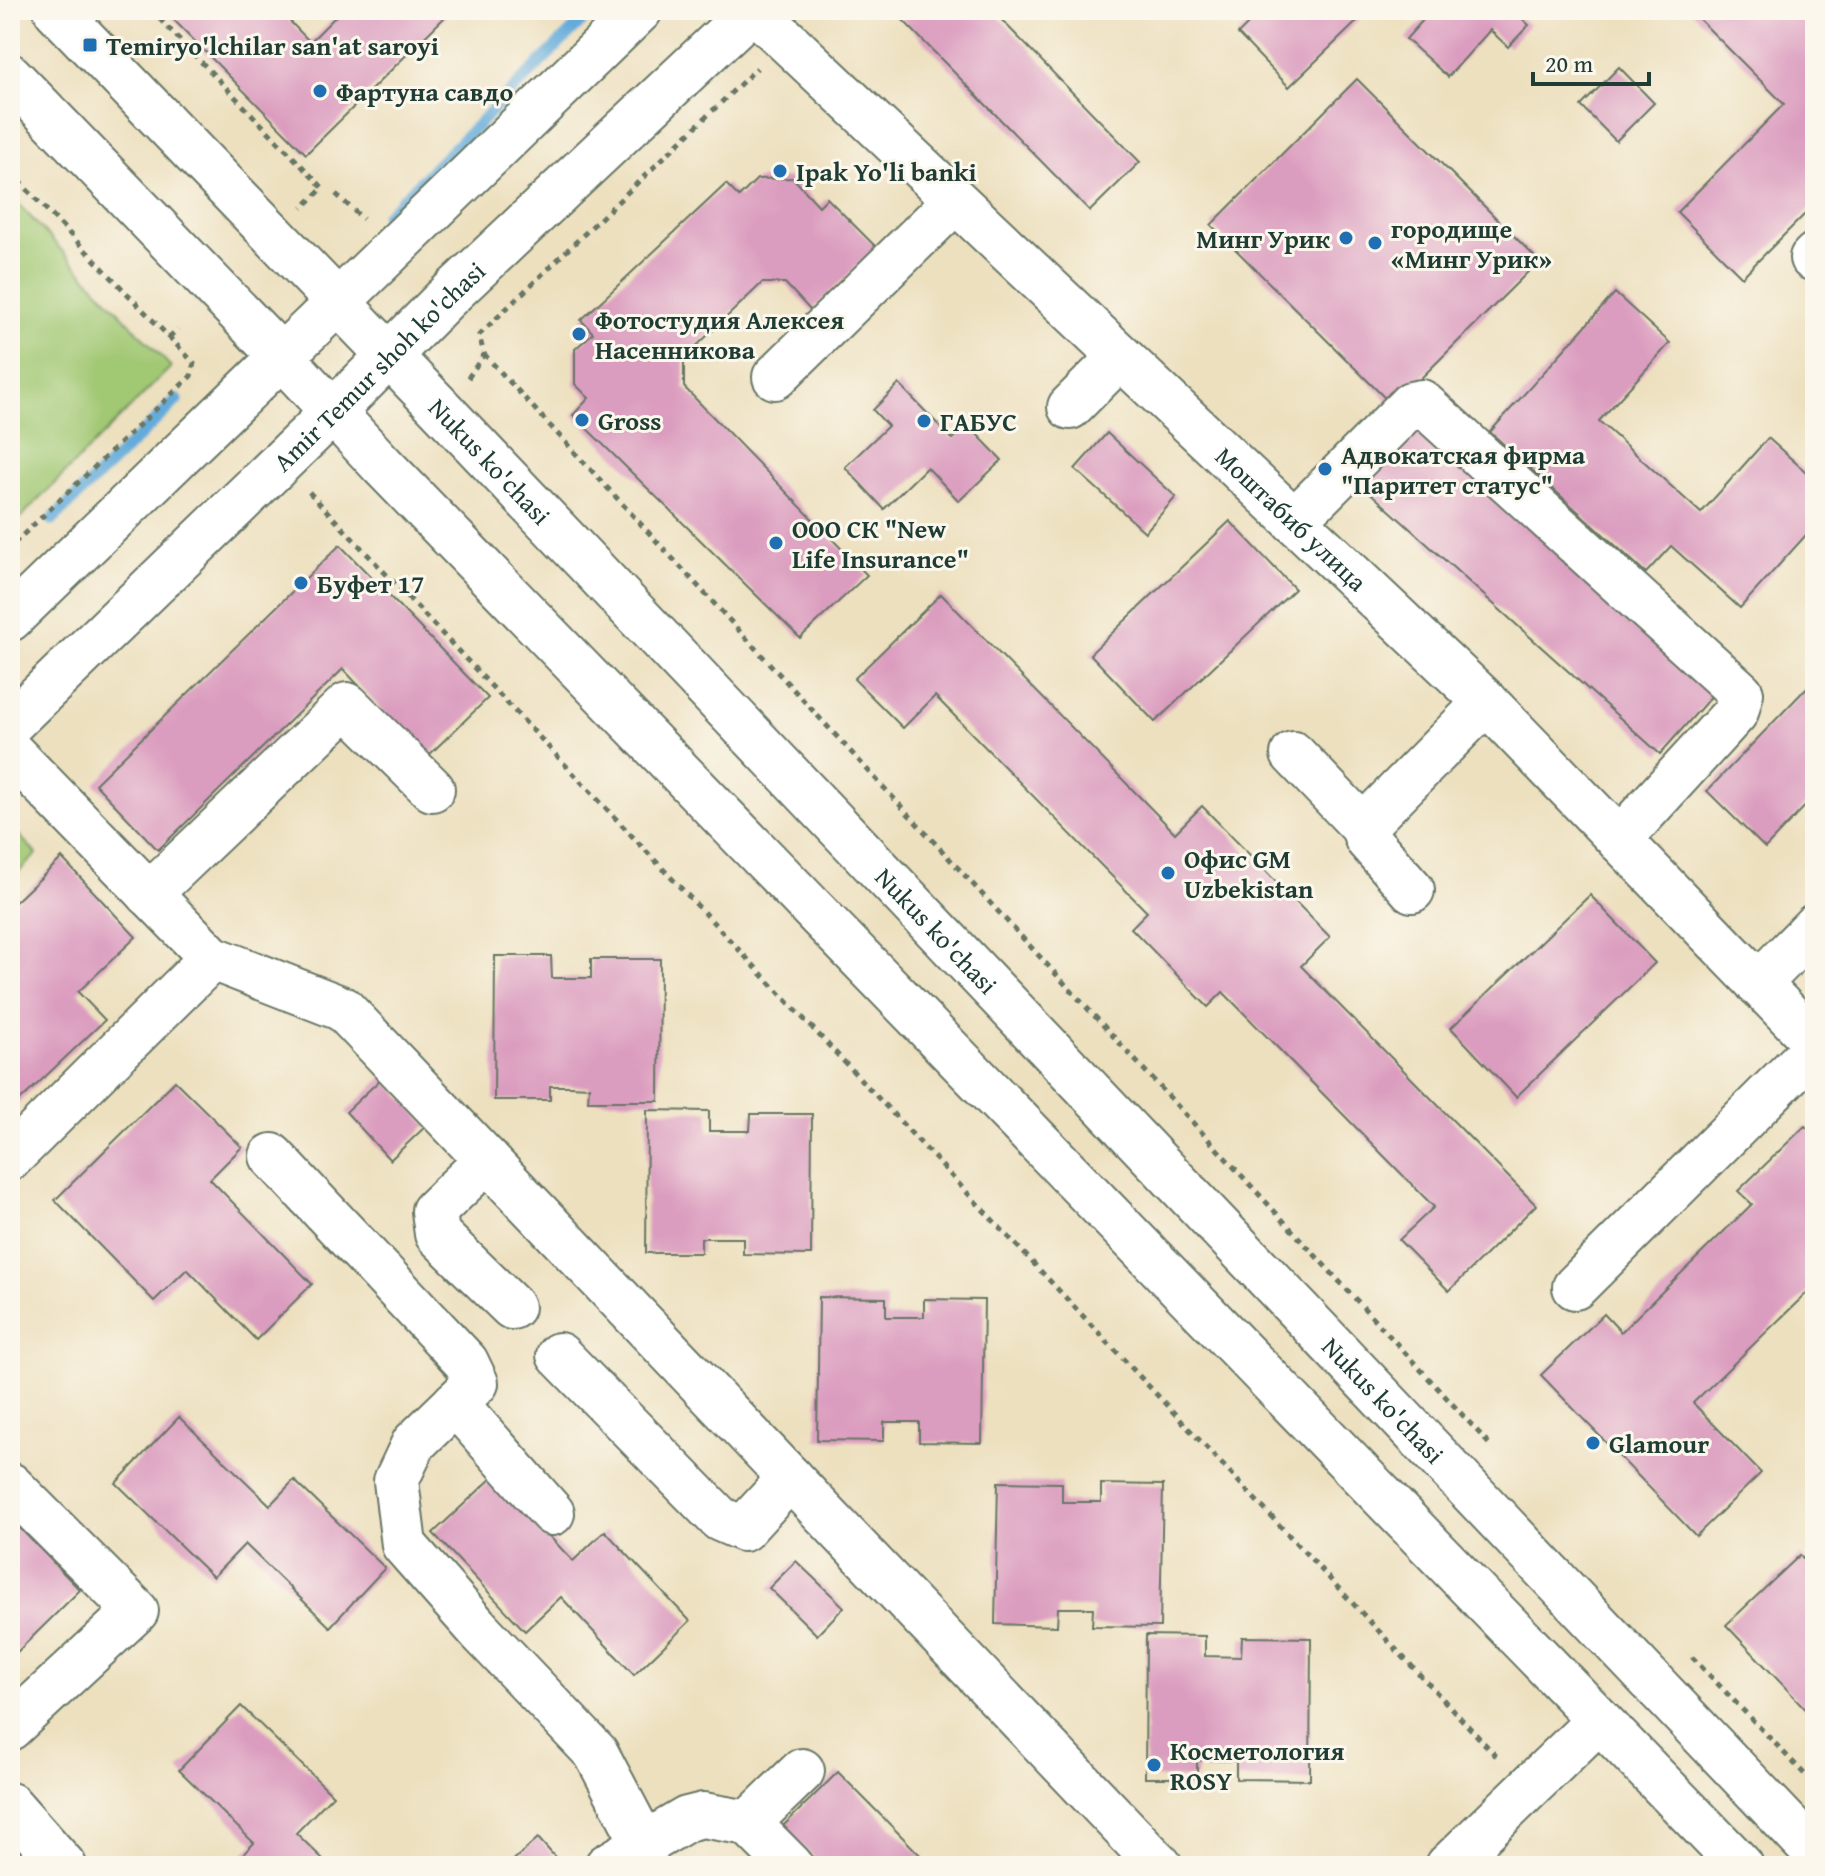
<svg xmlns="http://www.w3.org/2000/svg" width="1825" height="1876" font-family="'Gentium Book Plus',serif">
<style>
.green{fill:#a1c873;stroke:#608254;stroke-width:2}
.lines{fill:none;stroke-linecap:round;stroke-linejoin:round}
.stream{stroke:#63abda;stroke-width:12}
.building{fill:#db9dbf}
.minor-casing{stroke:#677665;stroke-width:48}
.major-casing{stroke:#677665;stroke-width:48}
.path{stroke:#677665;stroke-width:5;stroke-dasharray:6 6;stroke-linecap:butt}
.minor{stroke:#fff;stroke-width:44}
.major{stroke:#fff;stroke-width:44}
.poi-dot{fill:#1f6fb2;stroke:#fbf7ec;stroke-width:3}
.labels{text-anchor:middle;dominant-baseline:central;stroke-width:6;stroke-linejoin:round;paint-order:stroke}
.poi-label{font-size:26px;font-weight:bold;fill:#1f3d34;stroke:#fbf7ec;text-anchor:start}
.street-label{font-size:26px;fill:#1f3d34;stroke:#fbf7ec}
</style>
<rect width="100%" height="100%" fill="#fbf7ec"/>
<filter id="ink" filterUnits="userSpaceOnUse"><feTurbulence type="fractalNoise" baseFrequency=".0125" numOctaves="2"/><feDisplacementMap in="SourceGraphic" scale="16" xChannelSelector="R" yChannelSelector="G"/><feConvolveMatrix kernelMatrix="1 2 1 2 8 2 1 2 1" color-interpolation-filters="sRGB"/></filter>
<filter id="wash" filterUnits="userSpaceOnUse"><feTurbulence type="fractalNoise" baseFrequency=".006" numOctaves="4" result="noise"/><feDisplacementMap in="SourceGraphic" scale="32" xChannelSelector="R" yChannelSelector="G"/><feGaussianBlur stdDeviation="1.8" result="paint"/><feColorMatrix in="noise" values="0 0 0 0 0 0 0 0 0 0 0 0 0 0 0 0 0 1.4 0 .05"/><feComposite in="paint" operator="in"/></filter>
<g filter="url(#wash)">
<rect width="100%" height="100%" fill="#ede0bf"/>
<g class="green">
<path d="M10,195l161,172 -161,161z"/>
<path d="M13,829l24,25 -27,26v-48z"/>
</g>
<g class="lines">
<g class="stream">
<path d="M386,216l207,-206"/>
<path d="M52,520l125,-120"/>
</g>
</g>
<g id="blocks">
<g class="building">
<path d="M164,10h115l31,32 32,-32h110l-146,144z"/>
<path d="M893,10h99l148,152 -50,49z"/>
<path d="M1262,10h107l-80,77 -51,-53z"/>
<path d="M1432,10h81l16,15 -21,22 -18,-17 -42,47 -42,-38z"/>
<path d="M1693,10h122v194l-73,73 -65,-65 107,-108 -92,-92z"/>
<path d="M1619,67l35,36 -38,38 -35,-35z"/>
<path d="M1357,79l182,182 -146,145 -182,-181z"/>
<path d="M793,178l26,28 8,-8 49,49 -65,64 -26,-28h-23l-78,75v29l183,188 -67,63 -227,-223 16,-17 -14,-14v-35l18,-16 -12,-13 145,-136 13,13 18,-18z"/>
<path d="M1615,293l55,50 -71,78 102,92 67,-75 47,42v45l-75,83 -69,-62 -25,27 -156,-141z"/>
<path d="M899,384l53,55 15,-15 35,36 -43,41 -32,-34 -43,42 -39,-42 43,-41 -15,-16z"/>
<path d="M1413,417l303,274 -56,63 -304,-274z"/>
<path d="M1107,433l69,64 -31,35 -70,-63z"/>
<path d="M1230,521l65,68 -140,133 -65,-68z"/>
<path d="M340,545l148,153 -61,59 -84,-88 -185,181 -63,-66z"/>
<path d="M941,594l234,239 27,-27 128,131 -29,29 235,239 -87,86 -50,-51 35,-33 -211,-215 -15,15 -77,-79 16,-16 -212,-216 -32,32 -49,-49z"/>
<path d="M1815,679v117l-50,52 -58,-57z"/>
<path d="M62,858l74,79 -58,55 27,28 -95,90v-203z"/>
<path d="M1590,895l65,68 -139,134 -65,-69z"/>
<path d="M495,956h56l1,22h39v-19h69l-1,142h-71l1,-14 -19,-1h-20v14h-56z"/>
<path d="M383,1077l44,48 -37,35 -44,-48z"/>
<path d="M175,1081l67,66 -32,32 102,105 -56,56 -69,-71 -33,32 -99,-101z"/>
<path d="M647,1110l62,1v20h41l1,-17h61l-1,141 -68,-1v-16h-42v15h-55z"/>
<path d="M1805,1126l10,10v149l-122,118 68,70 -65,63 -155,-161 63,-61 17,18 131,-128 -14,-13z"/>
<path d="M819,1297l67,1v19h38v-18l60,1 -2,143 -63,-1v-20h-35v19l-67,-1z"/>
<path d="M179,1417l91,88 24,-25 91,88 -55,59 -85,-83 -32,33 -97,-94z"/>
<path d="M493,1477l80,84 32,-30 85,90 -56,54 -73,-78 -36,34 -92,-98z"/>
<path d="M998,1482l64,1v19h39v-18l62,1 -3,142 -68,-1 1,-18h-35l-1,18 -62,-2z"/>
<path d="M10,1518l70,72 -70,69z"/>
<path d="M1800,1555l15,16v148l-89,-94z"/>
<path d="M796,1561l48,46 -27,28 -48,-47z"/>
<path d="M1146,1635l59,1v20l36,1 1,-20 69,1 -1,142 -74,-1v-18l-39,-1v18h-52z"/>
<path d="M241,1706l92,89 -37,38 34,33h-98l22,-23 -75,-73z"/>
<path d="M838,1772l93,94h-109l-39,-40z"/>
<path d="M538,1838l25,28h-56z"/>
</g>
</g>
</g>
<g filter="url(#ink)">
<use href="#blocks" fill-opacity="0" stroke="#677665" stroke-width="2"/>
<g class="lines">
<defs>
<g id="minor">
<path id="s1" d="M754,10l732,692 329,340"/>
<path d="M1812,258l3,-3"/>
<path d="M775,377l180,-176"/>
<path d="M1070,407l50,-50"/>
<path d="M1294,521l117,-117 10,-2 320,291 -5,19 -117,128"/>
<path d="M10,751l202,207 131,51 817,857"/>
<path d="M1293,754l70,73"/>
<path d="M1412,890l-45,-51 -4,-12 123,-125"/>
<path d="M149,894l198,-189 85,84"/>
<path d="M1758,984l57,-58"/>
<path d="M272,1156l194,206 10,21 -62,60 -18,38 8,64 76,86 116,122 49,93"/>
<path d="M10,1158l202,-200"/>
<path d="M487,1160l-53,51 3,23 75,73"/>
<path d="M1575,1287l240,-239"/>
<path d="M559,1355l161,164 23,10 47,-51"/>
<path d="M455,1403l97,110"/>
<path d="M10,1485l126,126 -126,117"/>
<path d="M10,1805l54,61"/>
<path d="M748,1823l43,43"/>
<path d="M607,1866l80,-47 16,-4 45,8 54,-52"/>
<path d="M1448,1866l151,-146"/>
</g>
<g id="major">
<path id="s2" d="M56,10l383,397 1376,1446"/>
<path d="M10,76l271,280 101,109 1359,1401"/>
<path d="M10,619l630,-609"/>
<path id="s3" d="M10,724l324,-313 110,-111 308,-290"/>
</g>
</defs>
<use href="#minor" class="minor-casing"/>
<use href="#major" class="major-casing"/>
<g class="path">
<path d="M151,10l172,178 -21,20"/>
<path d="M10,172l184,191 -3,13 -181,171"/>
<path d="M336,194l27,25"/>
<path d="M169,337l9,-8"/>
<path d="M484,354l1008,1093"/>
<path d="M468,378l16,-24 -5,-19 278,-267"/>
<path d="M309,492l1190,1267"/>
<path d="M1692,1657l123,128"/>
</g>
<use href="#minor" class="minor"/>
<use href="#major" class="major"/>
</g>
</g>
<g class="poi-dot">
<rect x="82" y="37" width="16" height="16" rx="4"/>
<circle cx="320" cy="91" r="8"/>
<circle cx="780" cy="171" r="8"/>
<circle cx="1346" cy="238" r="8"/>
<circle cx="1375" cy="243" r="8"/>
<circle cx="579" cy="334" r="8"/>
<circle cx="582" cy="420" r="8"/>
<circle cx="924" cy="421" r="8"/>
<circle cx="1325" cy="469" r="8"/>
<circle cx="776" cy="543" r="8"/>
<circle cx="301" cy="583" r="8"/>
<circle cx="1168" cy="873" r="8"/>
<circle cx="1593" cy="1443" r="8"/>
<circle cx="1154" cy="1765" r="8"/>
</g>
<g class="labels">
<g class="poi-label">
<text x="106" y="45">Temiryo'lchilar san'at saroyi</text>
<text x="336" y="91">Фартуна савдо</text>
<text x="796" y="171">Ipak Yo'li banki</text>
<text x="1391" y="228">городище<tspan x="1391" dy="30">«Минг Урик»</tspan></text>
<text x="1330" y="238" text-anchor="end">Минг Урик</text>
<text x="595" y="319">Фотостудия Алексея<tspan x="595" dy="30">Насенникова</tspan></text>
<text x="598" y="420">Gross</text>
<text x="940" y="421">ГАБУС</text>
<text x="1341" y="454">Адвокатская фирма<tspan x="1341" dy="30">"Паритет статус"</tspan></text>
<text x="792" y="528">ООО СК "New<tspan x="792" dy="30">Life Insurance"</tspan></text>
<text x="317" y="583">Буфет 17</text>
<text x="1184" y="858">Офис GM<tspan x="1184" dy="30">Uzbekistan</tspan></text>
<text x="1609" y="1443">Glamour</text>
<text x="1170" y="1750">Косметология<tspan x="1170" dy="30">ROSY</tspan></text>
</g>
<g class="street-label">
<text stroke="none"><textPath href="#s3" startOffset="514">Amir Temur shoh ko'chasi</textPath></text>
<text stroke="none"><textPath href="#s2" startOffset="626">Nukus ko'chasi</textPath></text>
<text stroke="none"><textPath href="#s1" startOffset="740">Моштабиб улица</textPath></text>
<text stroke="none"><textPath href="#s2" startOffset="1274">Nukus ko'chasi</textPath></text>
<text stroke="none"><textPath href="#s2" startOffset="1922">Nukus ko'chasi</textPath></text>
</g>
</g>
<rect width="1825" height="1876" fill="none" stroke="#fbf7ec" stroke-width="40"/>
<path d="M1533 72v12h116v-12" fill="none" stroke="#1f3d34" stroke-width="4"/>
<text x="1545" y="72" font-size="24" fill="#1f3d34" stroke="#fbf7ec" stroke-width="6" paint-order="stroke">20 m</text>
</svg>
